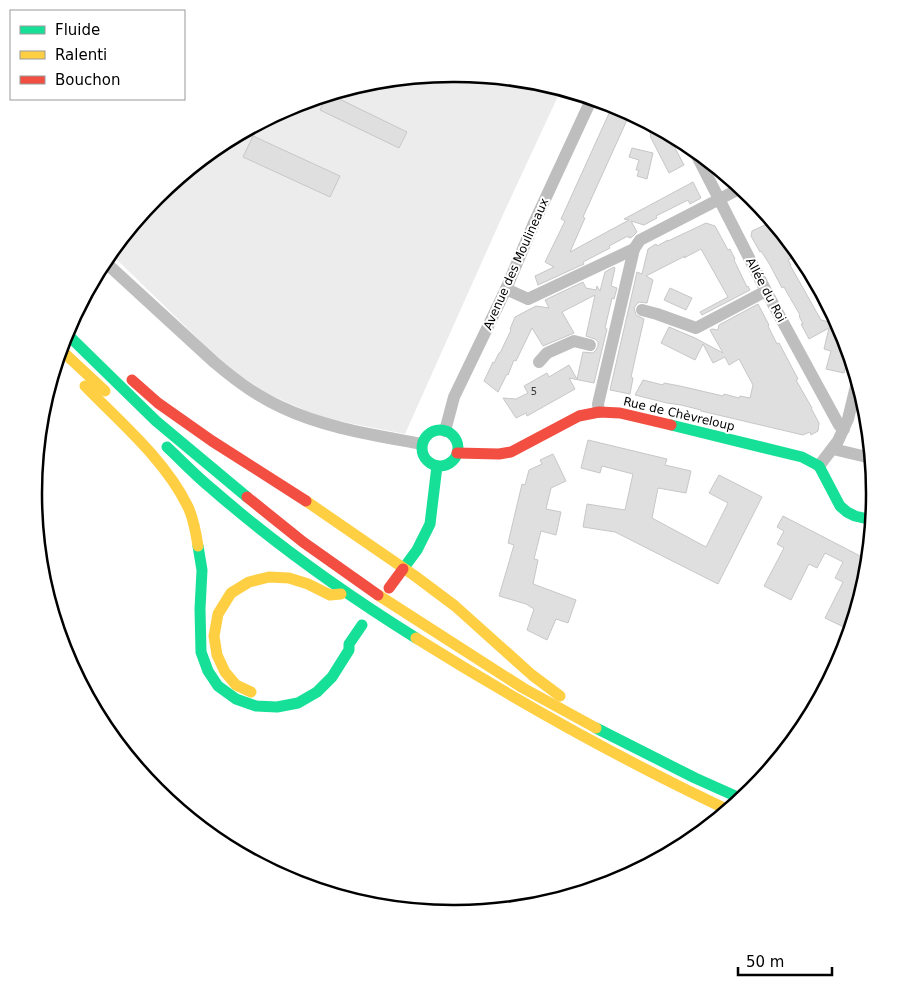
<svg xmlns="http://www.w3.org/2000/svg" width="908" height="987" font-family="'DejaVu Sans',sans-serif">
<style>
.park{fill:#ececec}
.building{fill:#dfdfdf;stroke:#c7c7c7}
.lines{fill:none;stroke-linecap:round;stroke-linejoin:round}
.street{stroke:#bebebe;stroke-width:12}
.fast{stroke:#16e098;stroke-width:11}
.slow{stroke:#ffcf43;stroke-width:11}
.jam{stroke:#f24e42;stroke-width:11}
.labels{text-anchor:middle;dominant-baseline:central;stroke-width:4;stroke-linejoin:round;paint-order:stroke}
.number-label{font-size:10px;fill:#383838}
.street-label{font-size:12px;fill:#000;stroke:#fff}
.rim{fill:none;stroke:#000;stroke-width:2.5}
</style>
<rect width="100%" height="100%" fill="#fff"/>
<path class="park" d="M454,73l82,8 32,10 -9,3 -53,114 -101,226 -82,-16 -55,-24 -43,-29 -115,-112 47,-57 64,-52 72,-39 79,-24z"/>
<g class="building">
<path d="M329,94l78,38 -8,16 -79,-38 7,-15z"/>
<path d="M614,105l9,5 -2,4 6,2v4l-44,97 2,1 -15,34 59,-32 -5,-1 69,-37 8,16 -11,6 -2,-4 -32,16 1,2 -13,7 -13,-4 6,11 -5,5 -3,1 -1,-2 -19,10 1,2 -27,14 1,2 -46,21 -3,-9 19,-9 -9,-5 20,-41 -4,-2 50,-110h1z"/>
<path d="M643,120l21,11 8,16 2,-1 10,19 -15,8 -19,-37 1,-1z"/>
<path d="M253,136l87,40 -10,21 -87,-40z"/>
<path d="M632,148l21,5 -6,26 -10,-3 2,-6h-3l3,-10 -10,-3z"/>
<path d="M706,223l9,3 13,24 2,-1 5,10 -1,1 13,27 1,-1 2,4 -48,25 -2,-3 28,-15 -27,-48 -17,9 1,-2 -39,20 7,4 -6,23 -8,-1 -3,3 -2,3 2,7 8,4 -13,58 2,1 -3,16 -20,-4 27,-118 5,2 6,-25 8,-5 1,2 11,-6v1z"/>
<path d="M773,223l14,17 -2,1 9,16 -6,3 3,5h-1l31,55 17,4 4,9 7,23 -5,17 -18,-4 5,-18 -7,-2 5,-21 -20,11 -8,-15h2l-4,-8 1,-1 -11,-19 -5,-9 -2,1 -12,-23 -9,-14 -1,1 -9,-16 1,-5 15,-7 3,3z"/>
<path d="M614,267l1,1 -4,18 6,2 -3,11 -2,-1 -7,30 2,1 -13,54 -25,-5 6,11 -48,27 -1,-3 -10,5 -13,-20 13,1 12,-6 -4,-7 23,-13 2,4 20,-12 8,14 6,-27 10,1 3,-3 2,-4v-4l-3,-3 -9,-3 9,-41 -33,17 12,21 -31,13 -11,-18 -16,33 -2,-1 -6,15 -1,-1 -9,18 -14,-11 9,-19 1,1 5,-10h1l11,-23 -1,-1 5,-12 21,-11 13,2 -4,-8 38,-18 3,6 10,2 1,-4 3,5 5,-19z"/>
<path d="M670,288l22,10 -6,12 -22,-10z"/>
<path d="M758,304l11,21 -1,1 9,18 2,-1 19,36 -2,1 16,28h-1l8,15 -1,8 -7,4 -1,-3 -7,3 -102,-24v-1l-20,-5 -14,-2 -32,-8 8,-15 20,5 1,-2 16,3 43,10 1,-2 15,4 1,-2 10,2 3,-13 -14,-26 -10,6 -4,-8 -12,6 -10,-19 -8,16 -34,-17 8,-16 26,11 28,15 -13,-23 2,-1 6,1 1,-5z"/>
<path d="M588,440l79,19 -2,6 26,6 -5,22 -28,-5 -6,30 54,29 22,-44 -19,-10 10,-18 43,22 -44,87 -103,-52 -32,-5 4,-23 38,6 8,-36 -31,-8 -2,7 -19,-5z"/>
<path d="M553,454l13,27 -15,7 -5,21 15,3 -5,23 -15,-4 -7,28 4,1 -5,24 43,16 -8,23 -12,-4 -9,21 -20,-10 7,-21 -8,-5 -27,-8 15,-51 -6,-2 14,-59 3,1 4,-15 13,-6 -2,-4z"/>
<path d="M783,516l81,42 -1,2 4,2 -1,14 -16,54 -25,-12 18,-36 -8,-4 8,-16 -18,-9 -8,15 -8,-4 -18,36 -27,-14 20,-38 -7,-4 7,-13 -7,-4z"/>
</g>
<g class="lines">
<g class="street">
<path d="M693,148l73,143 73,134 5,4"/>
<path d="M104,261l110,101c21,18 42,34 67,45 44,21 93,28 141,37"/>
<path d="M506,289l22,10 106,-50"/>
<path d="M642,310l15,4 39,14 70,-37"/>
<path d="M539,362l8,-9 27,-12 16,4"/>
<path d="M599,412l-1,-8 36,-155 6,-9 101,-52"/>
<path d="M445,431l9,-34 52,-108 28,-66 58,-125"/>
<path d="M833,449l38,9"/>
<path d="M819,466l19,-25 10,-22 9,-37"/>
</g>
<g class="fast">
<path d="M66,333l90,88 91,76"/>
<path d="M671,425l131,32 17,9 21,40 7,6 8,4 17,4"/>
<circle cx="440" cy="448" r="18"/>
<path d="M167,447c15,14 29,29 45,42 63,55 132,104 204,149"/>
<path d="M198,546l4,24 -2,39 1,43 7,19 10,15 18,13 20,7 21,1 21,-4 19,-11 15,-15 17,-27v-6l13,-19"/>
<path d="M403,569l14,-19 13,-26 7,-58"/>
<path d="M596,728l99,50 47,21"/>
</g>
<g class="slow">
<path d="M61,350l44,41"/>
<path d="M85,386c35,36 80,74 102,119 6,11 9,28 11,41"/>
<path d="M306,501l109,75 40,30 77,69 28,21"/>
<path d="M378,595l145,93 73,40"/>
<path d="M416,638c101,63 204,121 312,172"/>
<path d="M251,692l-15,-7 -11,-13 -8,-17 -3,-19 4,-22 13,-21 18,-11 20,-5 20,1 19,6 22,11 11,-1"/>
</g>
<g class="jam">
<path d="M132,380l26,23 54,38 94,60"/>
<path d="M457,453l42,1 12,-2 68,-36 20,-4 21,1 51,12"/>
<path d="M247,497l56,45 75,53"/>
<path d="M389,588l14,-19"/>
</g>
</g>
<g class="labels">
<g class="number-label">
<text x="534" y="391">5</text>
</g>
<g class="street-label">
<text transform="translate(516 264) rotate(-66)">Avenue des Moulineaux</text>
<text transform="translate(766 290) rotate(62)">Allée du Roi</text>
<text transform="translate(679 414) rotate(13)">Rue de Chèvreloup</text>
</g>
</g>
<path d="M0 0H908V987H0ZM453 82H455A411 411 0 0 1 866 493V494A411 411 0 0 1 455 905H453A411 411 0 0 1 42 494V493A411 411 0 0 1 453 82Z" fill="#fff" fill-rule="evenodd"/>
<path class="rim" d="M453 82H455A411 411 0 0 1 866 493V494A411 411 0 0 1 455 905H453A411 411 0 0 1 42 494V493A411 411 0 0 1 453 82Z"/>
<rect x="10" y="10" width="175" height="90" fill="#ffffff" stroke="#999999"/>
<rect x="20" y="26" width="25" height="8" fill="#16e098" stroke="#999999"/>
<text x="55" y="35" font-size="15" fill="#000000">Fluide</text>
<rect x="20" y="51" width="25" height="8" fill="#ffcf43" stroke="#999999"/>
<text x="55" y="60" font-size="15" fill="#000000">Ralenti</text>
<rect x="20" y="76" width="25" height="8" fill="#f24e42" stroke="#999999"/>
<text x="55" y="85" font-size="15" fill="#000000">Bouchon</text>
<path d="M738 967v8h94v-8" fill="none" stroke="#000000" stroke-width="2.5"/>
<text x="746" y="967" font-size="15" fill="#000000" stroke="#ffffff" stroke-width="4" paint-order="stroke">50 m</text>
</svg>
